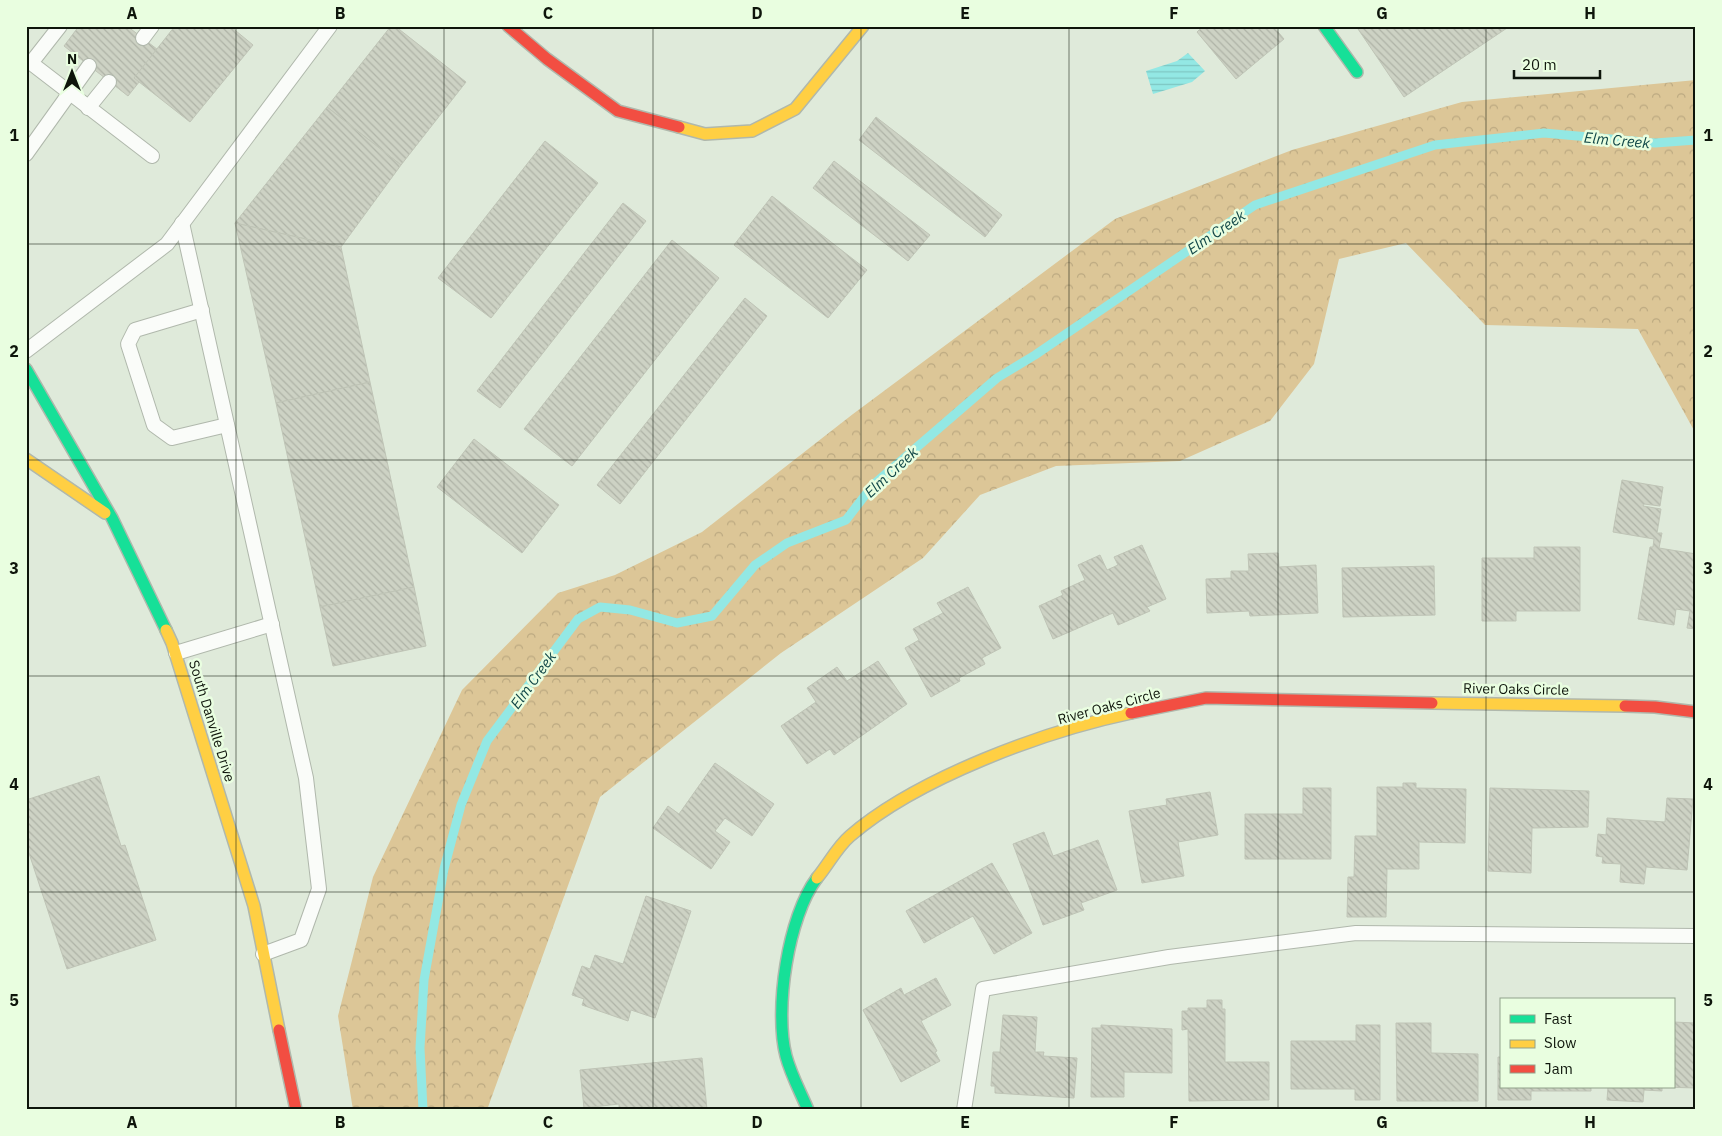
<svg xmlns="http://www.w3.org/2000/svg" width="1722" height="1136" font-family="'IBM Plex Sans',sans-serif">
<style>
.forest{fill:url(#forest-crowns)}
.water{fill:url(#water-rules)}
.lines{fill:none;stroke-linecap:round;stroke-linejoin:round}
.stream{stroke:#93e8e4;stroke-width:9}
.building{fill:url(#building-back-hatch);stroke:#bfc4b6}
.lane-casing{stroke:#b0b8ac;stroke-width:16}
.fast-casing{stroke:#b0b8ac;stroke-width:14}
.slow-casing{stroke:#b0b8ac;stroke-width:14}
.jam-casing{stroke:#b0b8ac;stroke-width:14}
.lane{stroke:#fafcf9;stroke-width:14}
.fast{stroke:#16e098;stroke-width:11}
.slow{stroke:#ffcf43;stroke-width:11}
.jam{stroke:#f24e42;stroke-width:11}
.grid{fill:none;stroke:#0e150b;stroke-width:1;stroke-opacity:0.55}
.labels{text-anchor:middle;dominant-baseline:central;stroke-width:5;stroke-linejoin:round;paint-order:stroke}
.street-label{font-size:14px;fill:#0e150b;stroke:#e9fee0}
.water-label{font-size:15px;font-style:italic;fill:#114748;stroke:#e9fee0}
.neatline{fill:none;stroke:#0e150b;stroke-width:2}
.grid-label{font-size:16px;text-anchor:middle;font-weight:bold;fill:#0e150b}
</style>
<defs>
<pattern id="forest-crowns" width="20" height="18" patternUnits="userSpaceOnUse" patternTransform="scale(1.25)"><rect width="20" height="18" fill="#dcc697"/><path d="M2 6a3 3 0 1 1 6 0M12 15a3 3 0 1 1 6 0" fill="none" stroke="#bca981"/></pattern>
<pattern id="water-rules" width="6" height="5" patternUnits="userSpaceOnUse" patternTransform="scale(1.25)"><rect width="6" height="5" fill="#93e8e4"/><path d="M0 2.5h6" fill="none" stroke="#7ec6c2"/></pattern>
<pattern id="building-back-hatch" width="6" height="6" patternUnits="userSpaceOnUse" patternTransform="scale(1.25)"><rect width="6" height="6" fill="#cdd2c4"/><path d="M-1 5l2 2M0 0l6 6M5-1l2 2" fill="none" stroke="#afb3a7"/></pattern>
</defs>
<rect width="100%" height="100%" fill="#dfeada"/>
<path class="forest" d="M1696,80v354l-58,-105 -153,-4 -79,-82 -67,16 -25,105 -44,57 -90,40 -124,5 -76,29 -57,63 -142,95 -181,144 -113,313h-134l-15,-94 35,-139 89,-187 96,-97 57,-18 87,-43 151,-118 262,-195 177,-69 170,-48z"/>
<path class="water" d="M1188,53l17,18 -13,11 -39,12 -7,-23 31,-10z"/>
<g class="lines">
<path class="stream" d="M423,1110l-3,-62 4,-68 20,-111 17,-64 26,-64 91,-122 22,-12 30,3 47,13 35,-7 43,-51 32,-22 59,-23 27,-35 124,-107 38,-23 220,-150 180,-60 109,-12 111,10 41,-3"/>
</g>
<g class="building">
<path d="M79,26h48l35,27 -34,43 -64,-50z"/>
<path d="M175,26h55l23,19 -63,77 -56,-44z"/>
<path d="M391,26h4l71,56 -65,83 -74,-58z"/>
<path d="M1203,26h70l11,13 -48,40 -39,-47z"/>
<path d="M1356,26h154l-106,71z"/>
<path d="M327,107l74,58 -60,82 -106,-24z"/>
<path d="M876,117l126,98 -17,22 -126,-97z"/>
<path d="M545,141l53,42 -107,135 -53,-40z"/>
<path d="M834,161l96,74 -22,26 -95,-73z"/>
<path d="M772,196l95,74 -39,48 -94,-73z"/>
<path d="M623,203l23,18 -146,187 -23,-17z"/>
<path d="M235,223l106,24 29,135 -94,21z"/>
<path d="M672,240l47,38 -147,188 -48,-37z"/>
<path d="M745,298l22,18 -147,188 -23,-19z"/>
<path d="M370,382l44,205 -94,20 -44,-204z"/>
<path d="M474,439l85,66 -37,48 -85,-66z"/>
<path d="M1622,480l41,7 -3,19 -16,-2 -1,2 18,3 -4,24h5l-3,15 37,6v75l-9,-1 3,-17 -14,-2 -2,16 -36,-6 12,-72h3l1,-8 -41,-7z"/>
<path d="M1142,545l24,54 -19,8 3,4 -32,14 -5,-12 -60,26 -14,-33 24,-11 -2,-4 24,-11 -7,-15 22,-10 7,15 11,-5 -4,-8z"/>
<path d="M1534,547h46v64h-64v10h-34v-63h52z"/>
<path d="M1278,553l1,14 37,-2 2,48 -68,3 -1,-5 -42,2 -1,-34 25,-1v-7h18l-1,-17z"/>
<path d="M1434,566l1,49 -92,2 -1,-49z"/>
<path d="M414,587l12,59 -93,20 -13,-59z"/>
<path d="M968,587l33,61 -19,10 3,6 -26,14 1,3 -29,16 -26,-49 14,-8 -6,-11 30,-16 -6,-10z"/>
<path d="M878,661l29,43 -73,51 -4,-6 -23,15 -26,-38 35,-24 -9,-14 30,-21 10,14z"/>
<path d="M715,763l59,41 -22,32 -27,-18 -10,13 15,11 -19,27 -58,-41 15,-22 11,8z"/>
<path d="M99,776l22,70 4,-1 31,95 -89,29 -41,-125v-44z"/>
<path d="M1403,783h13v5l50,1 -1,54 -46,-1v27h-32l-1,48h-39l1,-40h6l1,-41h22v-49h26z"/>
<path d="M1303,788h28v71h-86v-45h58z"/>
<path d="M1490,788l99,3 -1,36 -56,1 -1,45 -43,-2z"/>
<path d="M1210,792l8,43 -40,7 6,34 -42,7 -13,-72 38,-6 -1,-6z"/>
<path d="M1667,798l26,1 -6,71 -41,-3 -2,17 -24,-2 1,-18 -19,-1 1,-6 -7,-1 2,-22 8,1 1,-17 58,4z"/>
<path d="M1044,832l9,24 45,-16 19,50 -36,13 3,7 -41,15 -30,-81z"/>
<path d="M992,863l40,70 -38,21 -21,-38 -49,27 -18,-32z"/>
<path d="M646,896l45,15 -36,107 -24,-8 -3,11 -46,-16 2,-6 -12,-4 10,-29 8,3 5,-14 28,9z"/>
<path d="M936,978l15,27 -30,16 16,30 -2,1 5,9 -39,21 -38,-72 38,-22 3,7z"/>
<path d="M1207,1000h15v9h3v53h44v38l-80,1 -1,-72 -6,1v-19h6v-3h19z"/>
<path d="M1003,1015l34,2 -2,35h9l-1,4 34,2 -3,40 -79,-5v-7h-4l2,-34h7z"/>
<path d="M1673,1022l23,1v65l-33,-1h10z"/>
<path d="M1396,1023h35v30l47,1v47h-81z"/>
<path d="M1101,1025l71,4v44l-48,-1v25h-33l1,-69h9z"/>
<path d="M1356,1025h24v75h-25v-11h-64v-48h65z"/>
<path d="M1498,1057h3v30h90v4h-60v9h-33z"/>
<path d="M702,1058l5,52h-88v-6l-35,4 -4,-38z"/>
<path d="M1608,1087h54v4l-18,-1 -1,12 -36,-2z"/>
</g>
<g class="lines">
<defs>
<g id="lane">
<path d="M60,26l-29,37 121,93"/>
<path d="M143,38l9,-12"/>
<path d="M88,108l21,-26"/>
<path d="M26,154l63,-88"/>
<path d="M182,223l124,555 13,111 -18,51 -38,14"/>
<path d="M202,310l-67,20 -7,14 26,81 18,13 55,-13"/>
<path d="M26,351l141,-107 163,-218"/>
<path d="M176,653l96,-29"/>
<path d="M964,1110l19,-121 186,-32 187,-24 340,3"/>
</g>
<g id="fast">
<path d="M1324,26l33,46"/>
<path d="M26,369l86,149 54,112"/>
<path d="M808,1110c-7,-17 -17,-35 -22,-54 -12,-46 2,-140 31,-178"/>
</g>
<g id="slow">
<path d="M679,127l26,7 47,-3 43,-22 68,-83"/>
<path d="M26,459l79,54"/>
<path d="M166,630l6,13 82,263 25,124"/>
<path d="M1432,703l193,3"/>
<path d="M817,878c11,-13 20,-31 33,-42 67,-58 195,-105 281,-123"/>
</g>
<g id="jam">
<path d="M508,26l39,33 71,52 61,16"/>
<path d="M1625,706l30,1 41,5"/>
<path d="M1131,713l75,-15 226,5"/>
<path d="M279,1030l17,80"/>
</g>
</defs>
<use href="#lane" class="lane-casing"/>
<use href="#fast" class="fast-casing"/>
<use href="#slow" class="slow-casing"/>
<use href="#jam" class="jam-casing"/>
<use href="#lane" class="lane"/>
<use href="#fast" class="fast"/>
<use href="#slow" class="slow"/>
<use href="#jam" class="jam"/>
</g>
<path class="grid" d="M236,26v1084M444,26v1084M653,26v1084M861,26v1084M1069,26v1084M1278,26v1084M1486,26v1084M26,244h1670M26,460h1670M26,676h1670M26,892h1670"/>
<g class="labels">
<g class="street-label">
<text transform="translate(1516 689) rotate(1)">River Oaks Circle</text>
<text transform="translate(1109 706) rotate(-15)">River Oaks Circle</text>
<text transform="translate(212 721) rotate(73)">South Danville Drive</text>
</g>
<g class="water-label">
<text transform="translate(1617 140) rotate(5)">Elm Creek</text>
<text transform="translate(1216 232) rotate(-34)">Elm Creek</text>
<text transform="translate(891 472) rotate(-43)">Elm Creek</text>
<text transform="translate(533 680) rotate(-54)">Elm Creek</text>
</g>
</g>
<rect width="1722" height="1136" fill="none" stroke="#e9fee0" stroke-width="55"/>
<rect x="1500" y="998" width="175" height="90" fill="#e9fee0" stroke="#91a18b"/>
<rect x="1510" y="1015" width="25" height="8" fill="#16e098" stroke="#91a18b"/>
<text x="1544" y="1024" font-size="15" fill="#0e150b">Fast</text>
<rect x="1510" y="1040" width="25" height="8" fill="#ffcf43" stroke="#91a18b"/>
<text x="1544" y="1048" font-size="15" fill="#0e150b">Slow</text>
<rect x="1510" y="1065" width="25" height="8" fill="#f24e42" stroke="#91a18b"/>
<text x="1544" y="1074" font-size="15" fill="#0e150b">Jam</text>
<g transform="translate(72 72)" stroke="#e9fee0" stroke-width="4" paint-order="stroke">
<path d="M0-4L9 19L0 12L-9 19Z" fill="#0e150b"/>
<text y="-8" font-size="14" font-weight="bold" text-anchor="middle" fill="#0e150b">N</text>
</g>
<path d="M1514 70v8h86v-8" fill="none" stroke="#0e150b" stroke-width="2.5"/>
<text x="1522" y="70" font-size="15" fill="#0e150b" stroke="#e9fee0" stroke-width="4" paint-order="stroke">20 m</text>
<rect x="28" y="28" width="1666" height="1080" class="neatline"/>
<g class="grid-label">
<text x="132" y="19">A</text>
<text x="340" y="19">B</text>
<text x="548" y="19">C</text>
<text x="757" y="19">D</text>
<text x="965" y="19">E</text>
<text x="1174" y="19">F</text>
<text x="1382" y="19">G</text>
<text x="1590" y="19">H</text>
<text x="14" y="141">1</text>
<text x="1708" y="141">1</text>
<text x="14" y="357">2</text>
<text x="1708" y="357">2</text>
<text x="14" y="574">3</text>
<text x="1708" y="574">3</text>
<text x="14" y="790">4</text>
<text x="1708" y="790">4</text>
<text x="14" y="1006">5</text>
<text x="1708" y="1006">5</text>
<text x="132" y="1128">A</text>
<text x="340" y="1128">B</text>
<text x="548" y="1128">C</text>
<text x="757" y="1128">D</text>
<text x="965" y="1128">E</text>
<text x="1174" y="1128">F</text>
<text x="1382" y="1128">G</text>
<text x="1590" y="1128">H</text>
</g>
</svg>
